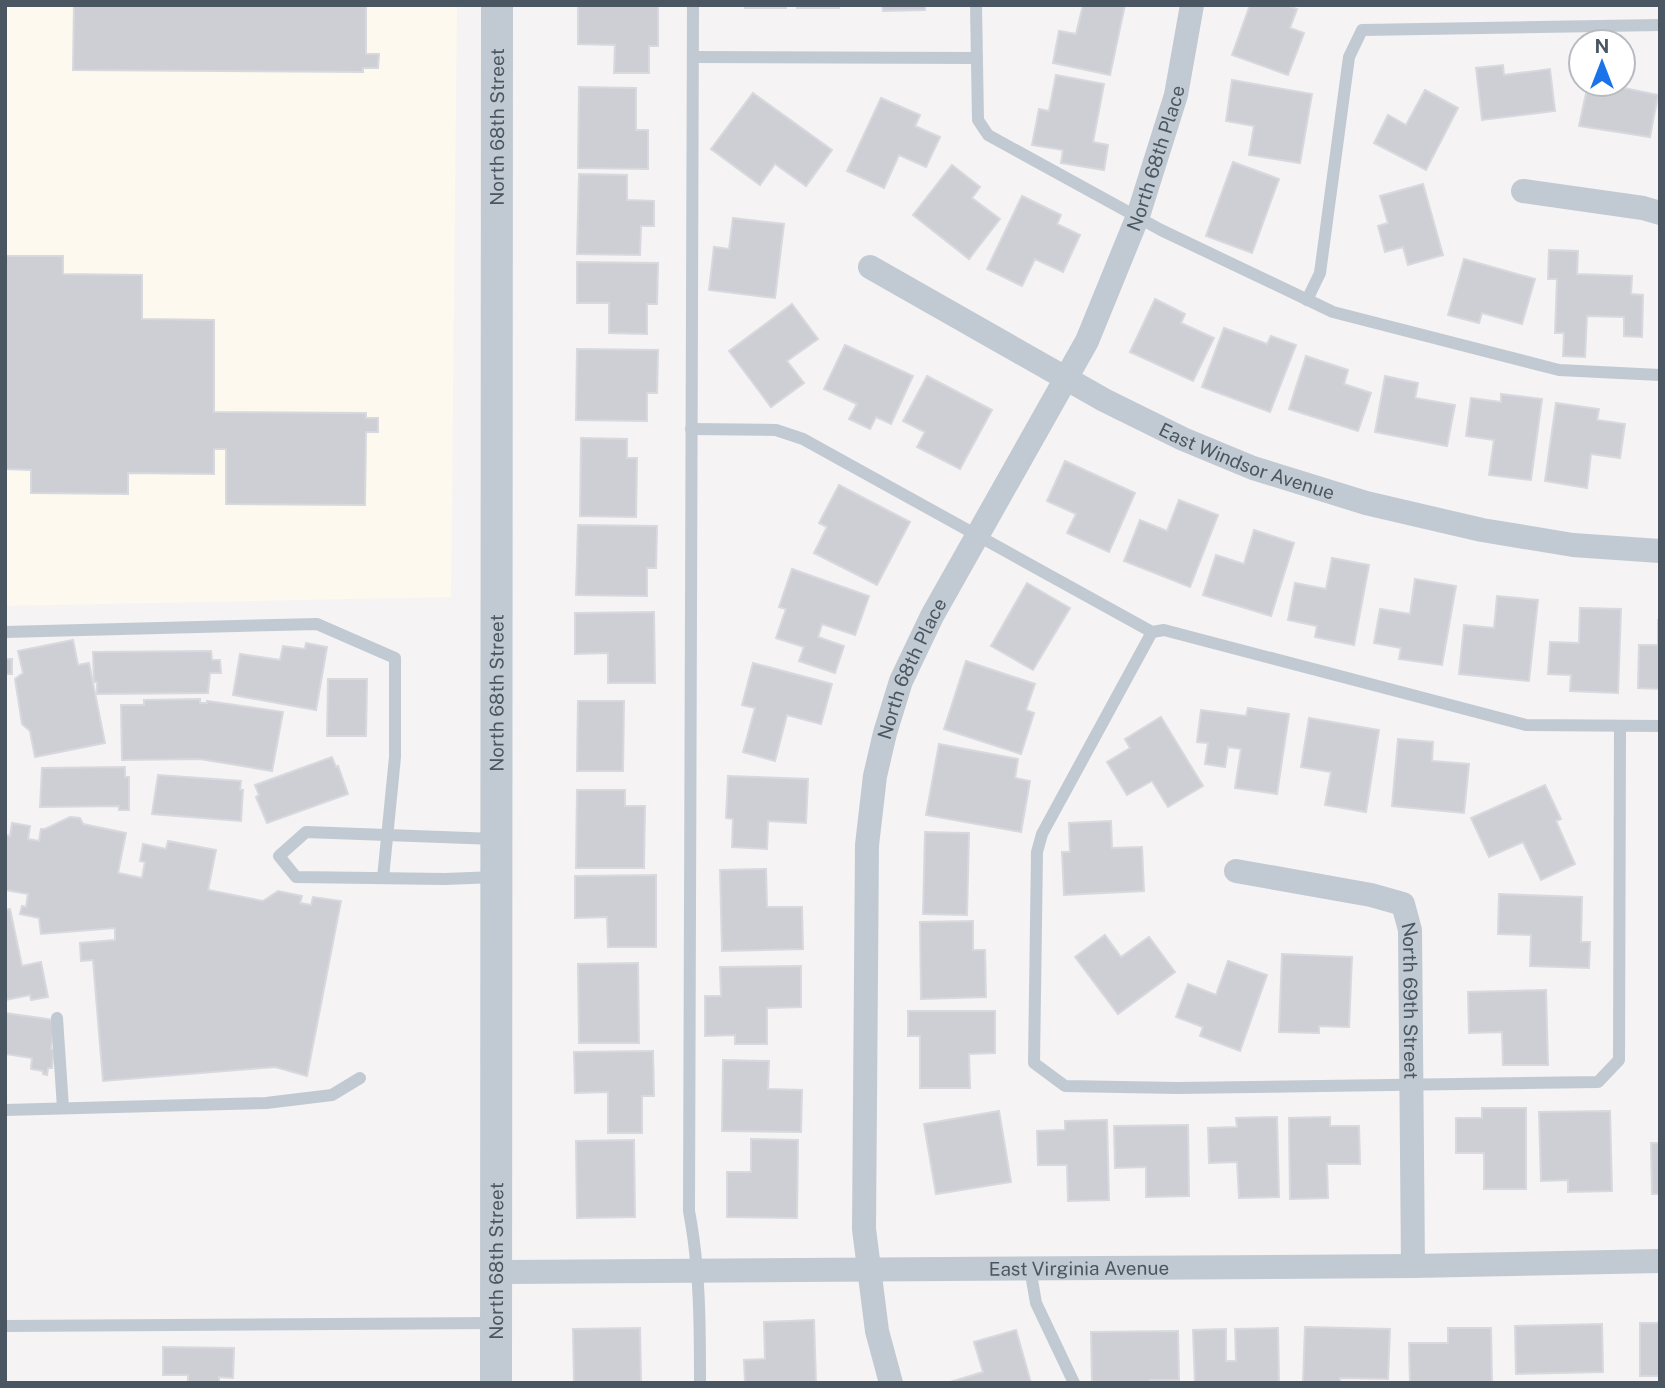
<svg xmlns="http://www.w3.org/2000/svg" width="1665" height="1388" font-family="'Public Sans',sans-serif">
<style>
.commercial{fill:#fdf9ef}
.building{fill:#cdcfd5;stroke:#d7d9de;stroke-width:2}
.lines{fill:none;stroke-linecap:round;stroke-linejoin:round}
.service{stroke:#c1cad2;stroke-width:12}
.minor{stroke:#c1cad2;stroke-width:24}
.tertiary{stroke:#c1cad2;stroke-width:32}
.labels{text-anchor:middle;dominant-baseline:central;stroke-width:5;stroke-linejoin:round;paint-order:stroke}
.street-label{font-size:19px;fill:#4a5661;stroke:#fff}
</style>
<rect width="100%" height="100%" fill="#f5f3f3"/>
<path class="commercial" d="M5,5h452l-6,592 -446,9z"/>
<g class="building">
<path d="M74,5h292v49h13l-1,14h-15v4l-290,-2z"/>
<path d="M578,5h80v41h-9v27h-35l1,-28 -37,-1z"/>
<rect x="745" y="5" width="41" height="3"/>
<rect x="797" y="5" width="42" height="3"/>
<path d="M882,5h43v5l-42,1z"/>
<path d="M1083,5h42l-15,70 -57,-12 6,-32 17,3z"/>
<path d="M1250,5h36l11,4 -7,19 14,5 -16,42 -56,-20z"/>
<path d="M1503,65l1,10 46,-6 5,42 -73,9 -6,-52z"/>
<path d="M1056,75l48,9 -11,58 15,3 -4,25 -43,-7 2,-13 -31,-5 7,-36 10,2z"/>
<path d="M1623,75l4,1 -3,12 34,7 -8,42 -71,-11 9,-42h35z"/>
<path d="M1232,80l80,14 -12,69 -51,-8 5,-29 -28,-5z"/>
<path d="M579,87l57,1v42h12v39l-70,-1z"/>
<path d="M1425,90l33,18 -32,62 -52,-27 14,-28 18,10z"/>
<path d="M753,93l79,57 -26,36 -31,-22 -15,21 -49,-36z"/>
<path d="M881,98l39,17 -5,11 25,11 -14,30 -27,-12 -15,33 -37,-17z"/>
<path d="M1233,162l46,17 -27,74 -46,-17z"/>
<path d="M952,165l28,22 -8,11 28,21 -31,40 -56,-44z"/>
<path d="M579,174l48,1v25l27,1v25h-13l-1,29 -63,-1z"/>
<path d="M1423,184l20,71 -35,10 -5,-18 -18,5 -7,-26 10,-3 -8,-27z"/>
<path d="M1022,196l39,19 -4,9 23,11 -17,37 -28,-13 -13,27 -35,-17z"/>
<path d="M733,218l51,6 -9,74 -66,-8 5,-43 15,2z"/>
<path d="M1549,250l29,1 -1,23 55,2 -1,18 12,1 -1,42 -18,-1v-19l-37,-1 -2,41 -22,-1 1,-23h-9l2,-54h-9z"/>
<path d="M5,256h58v18l79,1v44l72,1v92l152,1v5h12v14h-12l-1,73 -139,-1v-55h-12v25l-86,-1v21l-97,-1v-23l-26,-1z"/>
<path d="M1464,259l71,20 -13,45 -40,-11 -3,10 -31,-8z"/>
<path d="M577,262l81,1 -1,41h-10v30l-38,-1v-30h-32z"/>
<path d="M1155,299l30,15 -4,9 33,15 -21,43 -63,-29z"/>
<path d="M792,304l26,35 -31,22 17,22 -33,24 -42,-56z"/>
<path d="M1224,328l43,16 4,-8 25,9 -26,67 -68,-25z"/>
<path d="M845,345l68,31 -22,48 -15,-7 -6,12 -21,-10 8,-15 -33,-15z"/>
<path d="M577,349l81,1 -1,43h-10v28l-71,-1z"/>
<path d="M1306,356l42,14 -4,14 27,9 -13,38 -69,-22z"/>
<path d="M927,376l65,34 -32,59 -43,-22 8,-15 -22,-11z"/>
<path d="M1385,376l33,7 -3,15 40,7 -8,41 -72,-14z"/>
<path d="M1501,394l41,5 -11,81 -42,-5 5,-35 -28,-4 5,-38 30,4z"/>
<path d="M1556,403l43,6 -2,11 28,4 -5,34 -29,-4 -4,34 -42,-7z"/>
<path d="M581,438l46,1v19h10l-1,59 -56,-1z"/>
<path d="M1065,461l70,32 -26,59 -42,-19 9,-19 -29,-13z"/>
<path d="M839,485l71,37 -33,63 -63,-32 13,-26 -8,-4z"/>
<path d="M1179,500l39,15 -28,72 -66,-26 16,-41 27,11z"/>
<path d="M578,525l79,1 -1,42h-9v28l-71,-1z"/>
<path d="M1254,530l40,13 -23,73 -68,-21 13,-40 28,9z"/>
<path d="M1332,558l37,7 -15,80 -39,-8 2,-11 -29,-6 7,-37 31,6z"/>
<path d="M792,569l77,27 -14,39 -33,-11 -4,13 26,9 -9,27 -36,-12 5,-14 -28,-9 10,-29 -7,-2z"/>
<path d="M1415,579l41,7 -14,79 -43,-6 2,-11 -27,-5 6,-34 30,5z"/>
<path d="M1027,583l43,25 -37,62 -42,-24z"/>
<path d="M1497,596l41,4 -9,81 -70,-7 5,-49 30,3z"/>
<path d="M1580,608l41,1 -3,84 -48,-2 1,-16 -23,-1 2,-32 29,1z"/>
<path d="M654,612l1,71h-47v-30l-33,1v-41z"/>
<path d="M1658,619l2,70 -22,-1 1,-43h19z"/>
<path d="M73,640l5,25 11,-2 16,80 -70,14 -5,-26 -8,-7 -7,-45 8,-6 -5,-22z"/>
<path d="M306,643l21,4 -11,63 -83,-15 7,-41 40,6 3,-14 22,3z"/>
<path d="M211,651l1,9h8l1,13h-11l-2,20 -111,1v-12h-3l-1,-30z"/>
<rect x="5" y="659" width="7" height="15"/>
<path d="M966,661l69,23 -9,26 8,3 -13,41 -77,-25z"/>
<path d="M753,663l79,21 -11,40 -34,-9 -12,46 -32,-9 12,-44 -13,-3z"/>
<path d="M328,679h39l-1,57h-39z"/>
<path d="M200,699v4h7v-2l76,11 -11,59 -72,-12 -78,1 -1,-55h23v-5z"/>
<path d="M578,701h46l-1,70h-46z"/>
<path d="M1248,708l41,6 -12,80 -42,-6 6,-39 -13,-2 -3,20 -20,-3 3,-21 -11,-1 4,-32 45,6z"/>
<path d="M1161,717l42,69 -35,21 -16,-26 -25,14 -20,-33 23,-14 -5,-9z"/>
<path d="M1309,718l70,12 -13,82 -41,-7 6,-33 -30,-5z"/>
<path d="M1398,739l35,3 -1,19 37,3 -5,49 -72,-7z"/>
<path d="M939,744l79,15 -3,19 15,3 -9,51 -95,-17z"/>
<path d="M332,757l4,10 2,-1 10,28 -81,29 -11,-26 3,-2 -4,-10z"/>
<path d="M125,767v10h4v33h-10v-4l-79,1 2,-39z"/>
<path d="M158,775l83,6 -1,9h3l-2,31 -89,-7z"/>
<path d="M728,776l80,3 -2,44 -38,-2 -1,28 -35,-2 1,-28 -7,-1z"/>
<path d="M1545,785l16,34 -5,2 19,43 -34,16 -18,-38 -34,15 -18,-39z"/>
<path d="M577,790h48v16h20l-1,62h-68z"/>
<path d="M70,817l10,1 3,6 43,9 -8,40 24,5 3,-16 -5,-1 3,-17 23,5 2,-8 48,9 -8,40 55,11 15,-10 24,5 -2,7 11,2 2,-8 28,4 -34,175 -32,-9 -172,14 -10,-121 -12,1 -1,-18 35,-3v-12l-74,6 -2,-16 -19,-4 2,-8 4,1 2,-13 -23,-4v-55l5,1 2,-13 18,3 -2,13 11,2 2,-12h4z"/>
<path d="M1111,821l1,27 30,-1 2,44 -80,4 -2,-43h8l-1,-29z"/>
<path d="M925,832l44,1 -2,82 -44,-1z"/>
<path d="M766,869l1,38h35l1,42 -81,2 -2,-81z"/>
<path d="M656,875v72h-48l-1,-30 -32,1v-42z"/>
<path d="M1499,894l83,3 -1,45h9l-1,26 -59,-2 1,-31 -33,-1z"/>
<path d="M10,909l12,57 19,-4 7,35 -17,3 -1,-5 -25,5v-90z"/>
<path d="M973,921v29h12l1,47 -65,2 -1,-77z"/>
<path d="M1105,935l16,22 28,-20 26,35 -57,42 -43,-57z"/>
<path d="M1282,954l70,3 -3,70 -30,-1v7l-40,-1z"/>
<path d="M1228,961l39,14 -27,76 -40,-15 3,-9 -27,-10 12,-33 28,11z"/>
<path d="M638,963l1,80h-60l-1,-79z"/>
<path d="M801,966v41l-34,1v36h-32v-9l-30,1v-40h16l-1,-29z"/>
<path d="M1546,990l2,75h-45l-1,-33 -33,1 -1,-41z"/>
<path d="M908,1011h87v42l-26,1 1,34h-50v-52h-12z"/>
<path d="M5,1013l50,7 -4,29 3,1 -2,18h-4l-1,7 -4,-1v-3l-12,-2 1,-11 -27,-4z"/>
<path d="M653,1051l1,45h-12v37h-34v-41l-33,1 -1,-41z"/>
<path d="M723,1060l46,1 -1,28 34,1 -1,42 -79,-1z"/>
<path d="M1482,1108h44v81h-42v-36h-28v-35h26z"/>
<path d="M999,1111l12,71 -75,12 -12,-70z"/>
<path d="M1610,1111l2,80 -44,1v-12l-27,1 -2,-69z"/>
<path d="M1277,1117l2,80 -40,1 -2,-36 -28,1 -1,-35 29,-1 -1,-9z"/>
<path d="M1330,1117v9h29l1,38h-33l1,34 -38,1 -1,-81z"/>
<path d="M1107,1120l2,80 -41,1 -1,-36h-29l-1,-34 28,-1v-9z"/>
<path d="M1188,1125l1,71 -43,1v-30l-31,1 -1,-42z"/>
<path d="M751,1139l47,1 -1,78 -70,-1v-45h24z"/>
<path d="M634,1140l1,77 -58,1 -1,-77z"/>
<path d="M1651,1143h9v51h-8z"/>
<path d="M814,1320l2,63h-71l-1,-23 21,-1 -1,-37z"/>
<rect x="1640" y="1323" width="20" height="53"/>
<path d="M1602,1324l1,48 -87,2 -1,-48z"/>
<path d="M1305,1327l85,2 -2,50 -48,-1v5h-37z"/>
<path d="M640,1328l1,55h-67l-1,-54z"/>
<path d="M1278,1328l1,55h-84l-2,-53 33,-1v32h10l-1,-32z"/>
<path d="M1448,1328h43l1,55h-82l-1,-40h39z"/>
<path d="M1016,1330l15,53h-84l36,-11 -9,-30z"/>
<path d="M1178,1331l1,49h-29v3l-58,-1 -1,-50z"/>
<path d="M163,1347l71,1 -1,30 -14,-1v6h-31v-8h-25z"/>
</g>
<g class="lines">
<g class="service">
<path d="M693,5l-4,1206c11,57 11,114 11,172"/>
<path d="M976,5l2,115 10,15 173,95 172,82 226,58 101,5"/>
<path d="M693,57l283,1"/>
<path d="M1307,300l13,-27 29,-216 13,-27 298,-5"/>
<path d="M691,429l85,1 27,9 349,193 12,-2 362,95 134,1"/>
<path d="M5,632l312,-8 78,34v99l-12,121"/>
<path d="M1152,632l-110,202 -5,18 -3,211 31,23 112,2 421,-6 21,-22 1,-334"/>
<path d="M495,877l-50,2 -149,-2 -17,-21 27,-24 189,7"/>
<path d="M57,1018l6,90"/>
<path d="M5,1110l261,-7 66,-8 28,-17"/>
<path d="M1030,1268l6,35 38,80"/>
<path d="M5,1326l490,-3"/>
</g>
<g class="minor">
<path d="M1523,191l120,17 17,5"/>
<path id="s1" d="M870,267l234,133 79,39 70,29 113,35 116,27 91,15 87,6"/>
<path id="s2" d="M1236,871l135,24 32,9 7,26 3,336"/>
<path id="s3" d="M496,1272l917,-6 247,-5"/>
<path id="s4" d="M891,1383l-14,-52 -13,-102 3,-384 8,-69 10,-43 16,-52 31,-65 155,-275 51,-125 38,-121 16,-90"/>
</g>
<path class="tertiary" id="s5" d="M496,1383l1,-1378"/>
</g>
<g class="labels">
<g class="street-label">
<text stroke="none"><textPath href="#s5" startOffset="1256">North 68th Street</textPath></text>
<text stroke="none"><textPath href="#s4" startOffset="1292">North 68th Place</textPath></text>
<text stroke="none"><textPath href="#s1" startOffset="425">East Windsor Avenue</textPath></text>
<text stroke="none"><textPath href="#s4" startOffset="724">North 68th Place</textPath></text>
<text stroke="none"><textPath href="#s5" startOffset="690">North 68th Street</textPath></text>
<text stroke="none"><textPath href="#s2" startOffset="268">North 69th Street</textPath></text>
<text stroke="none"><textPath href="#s5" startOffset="122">North 68th Street</textPath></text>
<text stroke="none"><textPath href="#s3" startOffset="583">East Virginia Avenue</textPath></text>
</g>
</g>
<rect width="1665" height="1388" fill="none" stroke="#4a5661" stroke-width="14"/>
<g transform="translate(1602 63)"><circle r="33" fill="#ffffff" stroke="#b7bbc0" stroke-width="2"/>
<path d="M0-5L12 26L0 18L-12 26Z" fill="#1a73e8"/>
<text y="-10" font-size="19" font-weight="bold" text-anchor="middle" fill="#4a5661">N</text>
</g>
</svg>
